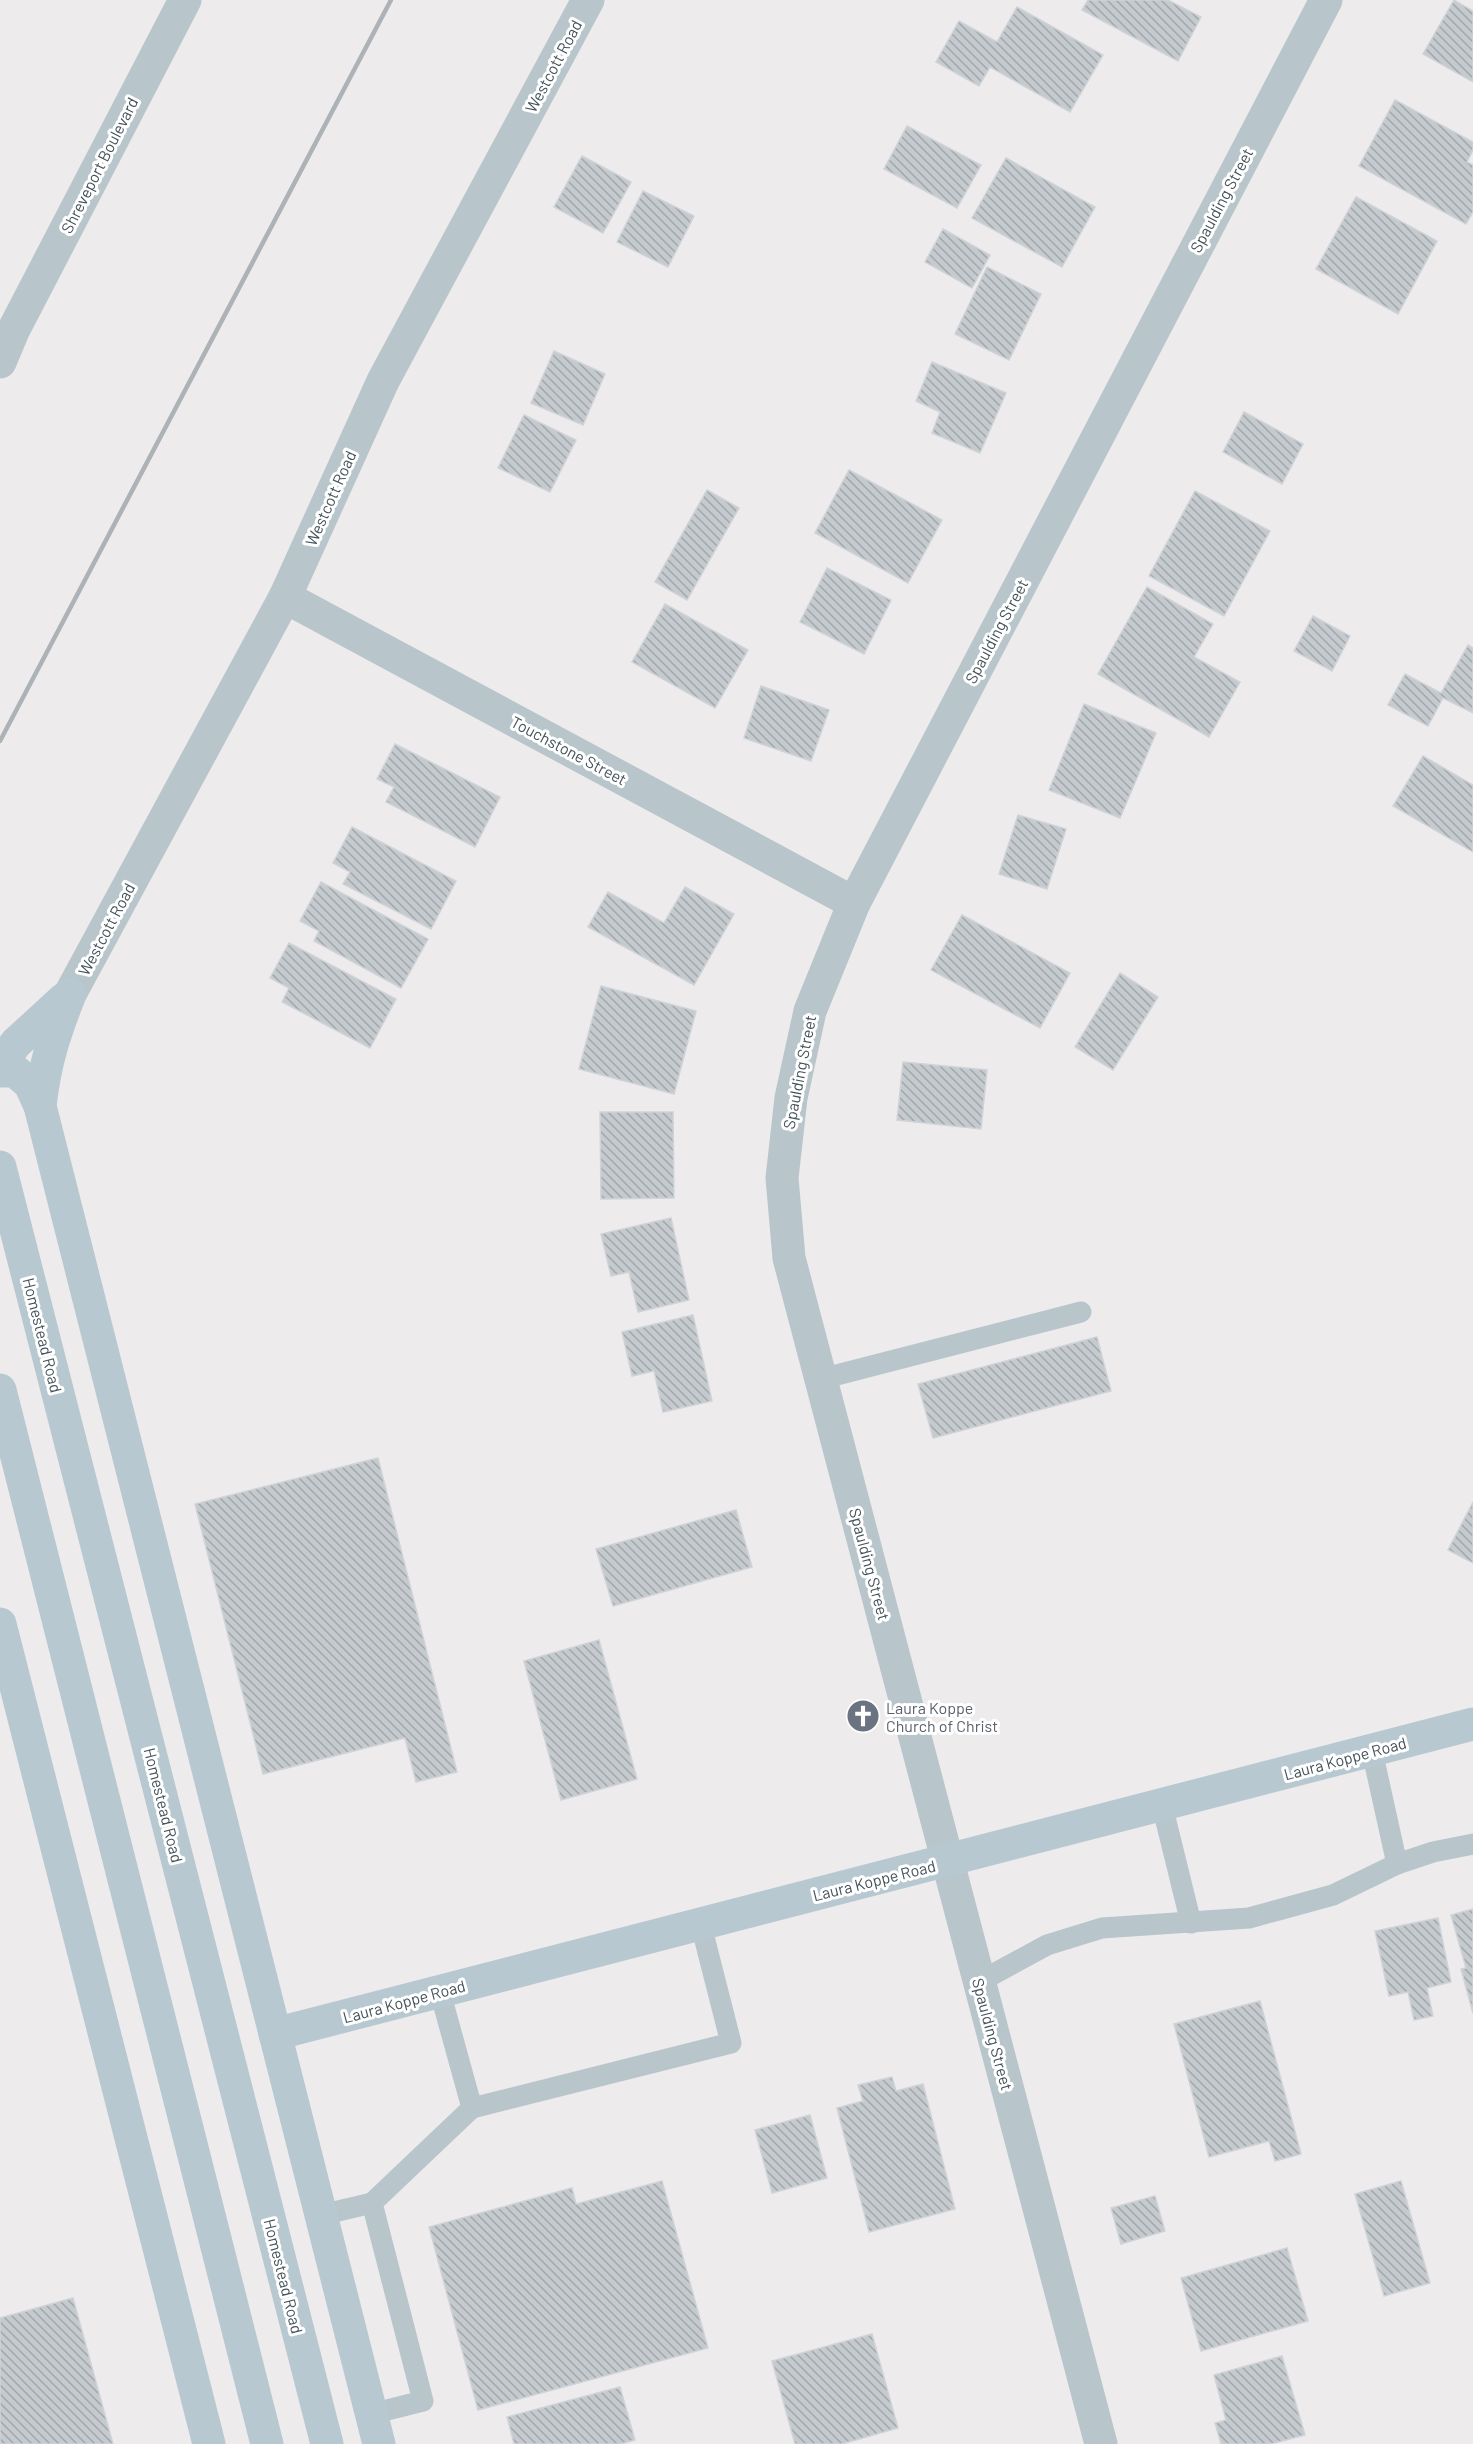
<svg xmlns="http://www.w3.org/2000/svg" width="1473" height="2444" font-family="Barlow,sans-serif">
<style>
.building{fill:url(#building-back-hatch);stroke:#cfd3d8;stroke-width:1.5}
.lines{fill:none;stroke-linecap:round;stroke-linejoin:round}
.lane{stroke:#b8c6cc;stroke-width:21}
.street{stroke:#b8c6cc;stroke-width:33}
.secondary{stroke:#b7c8d1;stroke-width:33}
.rail{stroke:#adb2b6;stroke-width:4.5}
.labels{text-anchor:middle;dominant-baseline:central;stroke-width:6;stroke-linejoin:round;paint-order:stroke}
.street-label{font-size:16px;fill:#435259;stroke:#fff}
.worship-label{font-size:16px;fill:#5b616d;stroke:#fff;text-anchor:start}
</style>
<defs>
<pattern id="building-back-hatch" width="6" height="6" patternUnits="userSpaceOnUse" patternTransform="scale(1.5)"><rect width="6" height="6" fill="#c5cacf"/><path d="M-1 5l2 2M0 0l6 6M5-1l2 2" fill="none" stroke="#a2a7ab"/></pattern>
</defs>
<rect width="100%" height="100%" fill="#eeebec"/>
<g class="building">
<path d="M1088,0h80l33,17 -23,44 -96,-51z"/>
<path d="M1454,0l19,11v71l-50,-28z"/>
<path d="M1017,7l86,48 -33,57 -80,-45 -11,19 -43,-24 23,-41 38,21z"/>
<path d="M1395,100l78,42v8l-6,12 6,3v47l-7,12 -107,-58z"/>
<path d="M907,126l74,39 -24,43 -73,-39z"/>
<path d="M582,156l49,26 -28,51 -49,-26z"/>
<path d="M1006,158l89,49 -33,60 -90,-49z"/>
<path d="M643,191l51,25 -26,51 -51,-25z"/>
<path d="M1356,197l81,44 -39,73 -82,-45z"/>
<path d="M943,229l47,26 -18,33 -47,-26z"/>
<path d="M987,267l54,27 -32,66 -54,-26z"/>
<path d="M554,351l51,23 -22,51 -52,-22z"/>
<path d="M932,362l74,31 -26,60 -48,-20 8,-21 -24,-11z"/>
<path d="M1244,412l59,32 -21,40 -59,-32z"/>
<path d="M524,415l52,25 -26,52 -52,-24z"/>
<path d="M849,470l93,50 -34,63 -93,-50z"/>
<path d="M707,490l32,18 -52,92 -32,-18z"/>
<path d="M1195,491l75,40 -46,85 -75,-40z"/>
<path d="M827,568l64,32 -27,54 -64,-32z"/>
<path d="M1147,587l66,37 -19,33 46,25 -31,55 -111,-63z"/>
<path d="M665,604l83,46 -33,58 -83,-46z"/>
<path d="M1313,616l37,20 -18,35 -38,-20z"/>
<path d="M1468,645l5,3v65l-30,-15 -15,28 -40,-21 17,-31 36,19z"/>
<path d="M761,686l68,24 -18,51 -67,-23z"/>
<path d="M1084,704l72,29 -36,85 -71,-28z"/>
<path d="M395,744l105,53 -25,50 -89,-45 8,-15 -17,-8z"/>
<path d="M1423,756l50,29v67l-80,-46z"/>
<path d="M1018,815l48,14 -19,60 -48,-15z"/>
<path d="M352,827l104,54 -25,48 -88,-45 7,-12 -17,-9z"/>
<path d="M321,882l107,57 -27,49 -87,-47 5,-10 -19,-10z"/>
<path d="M685,887l49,27 -40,71 -106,-58 20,-35 56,31z"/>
<path d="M962,915l108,58 -30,55 -109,-58z"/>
<path d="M289,943l107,56 -26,49 -88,-46 7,-14 -19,-10z"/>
<path d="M1120,973l38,24 -45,73 -38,-23z"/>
<path d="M601,986l95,25 -22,83 -95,-25z"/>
<path d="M903,1062l84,8 -6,59 -84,-9z"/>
<path d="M600,1112h73l1,86 -73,1z"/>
<path d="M671,1218l18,82 -51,12 -9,-40 -18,4 -10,-42z"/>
<path d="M693,1315l19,86 -49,11 -9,-41 -22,5 -10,-44z"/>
<path d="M1097,1337l14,54 -178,47 -15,-54z"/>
<path d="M378,1458l79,314 -41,10 -11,-44 -142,36 -68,-270z"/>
<path d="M1473,1502v61l-25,-13z"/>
<path d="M736,1510l16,57 -139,39 -17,-57z"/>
<path d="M599,1640l38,139 -76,21 -37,-139z"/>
<path d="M1473,1909v104l-12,-44 5,-1 -15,-53z"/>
<path d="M1438,1918l13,64 -24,6 6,28 -19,4 -6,-28 -19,4 -14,-65z"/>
<path d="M1260,2001l41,153 -26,7 -6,-20 -60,16 -35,-133z"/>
<path d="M892,2077l4,14 27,-7 32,125 -86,23 -32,-124 26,-7 -5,-16z"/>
<path d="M810,2115l17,63 -55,15 -17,-63z"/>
<path d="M662,2181l46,167 -230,62 -49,-183 143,-39 4,16z"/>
<path d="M1401,2181l29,102 -46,13 -29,-102z"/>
<path d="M1155,2196l10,35 -44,13 -10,-36z"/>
<path d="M1287,2248l21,73 -107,30 -20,-73z"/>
<path d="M73,2298l40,146h-113v-126z"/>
<path d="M872,2334l26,94 -56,16h-47l-23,-83z"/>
<path d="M1282,2356l23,79 -34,9h-50l-6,-21 11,-3 -12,-45z"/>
<path d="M620,2387l15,53 -14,4h-107l-7,-27z"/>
</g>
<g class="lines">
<g class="lane">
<path d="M821,1379l260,-67"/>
<path d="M1372,1751l25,113"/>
<path d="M1162,1805l29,118"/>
<path d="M979,1982l68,-37 55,-17 147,-10 84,-23 64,-31 36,-12 40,-8"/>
<path d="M440,1992l32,116 259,-65 -30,-118"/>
<path d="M321,2215l51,-12"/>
<path d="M371,2414l52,-13 -51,-198 100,-95"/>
</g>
<g class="street">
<path d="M0,362l13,-31 172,-331"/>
<path d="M285,597l569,306"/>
<path d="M70,994l215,-397 98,-216 205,-381"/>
<path d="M1101,2444l-312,-1186 -7,-80 9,-80 19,-87 44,-108 472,-903"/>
</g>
<g class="secondary">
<path d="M0,1064l16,-21 48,-44"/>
<path d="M0,1071h15l15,13 10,22 339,1338"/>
<path d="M40,1106c5,-44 14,-71 30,-112"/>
<path d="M0,1167l327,1277"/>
<path d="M0,1390l267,1054"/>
<path d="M0,1624l209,820"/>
<path d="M275,2034l1198,-310"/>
</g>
<path class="rail" d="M0,741l391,-741"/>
</g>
<defs>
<symbol id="church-disc" viewBox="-11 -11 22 22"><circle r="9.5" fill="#6b7280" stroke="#fff"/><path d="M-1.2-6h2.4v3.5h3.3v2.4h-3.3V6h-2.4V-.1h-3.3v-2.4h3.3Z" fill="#fff"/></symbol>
</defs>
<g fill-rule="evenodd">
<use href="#church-disc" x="844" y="1697" width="38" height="38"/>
</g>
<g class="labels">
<g class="street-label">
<text transform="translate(553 66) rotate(-62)">Westcott Road</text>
<text transform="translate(99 165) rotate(-63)">Shreveport Boulevard</text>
<text transform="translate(1221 200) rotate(-62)">Spaulding Street</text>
<text transform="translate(330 498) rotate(-66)">Westcott Road</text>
<text transform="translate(996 631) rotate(-62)">Spaulding Street</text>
<text transform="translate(569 750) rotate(28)">Touchstone Street</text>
<text transform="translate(106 929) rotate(-62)">Westcott Road</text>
<text transform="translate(799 1072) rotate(-79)">Spaulding Street</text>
<text transform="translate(43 1335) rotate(76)">Homestead Road</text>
<text transform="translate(870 1564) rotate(75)">Spaulding Street</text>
<text transform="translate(1345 1758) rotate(-15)">Laura Koppe Road</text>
<text transform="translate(164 1805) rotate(76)">Homestead Road</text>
<text transform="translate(874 1880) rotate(-14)">Laura Koppe Road</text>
<text transform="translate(404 2001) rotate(-15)">Laura Koppe Road</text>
<text transform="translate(993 2034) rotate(75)">Spaulding Street</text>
<text transform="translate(284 2276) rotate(76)">Homestead Road</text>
</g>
<g class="worship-label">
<text x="886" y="1707">Laura Koppe<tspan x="886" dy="18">Church of Christ</tspan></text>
</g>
</g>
</svg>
